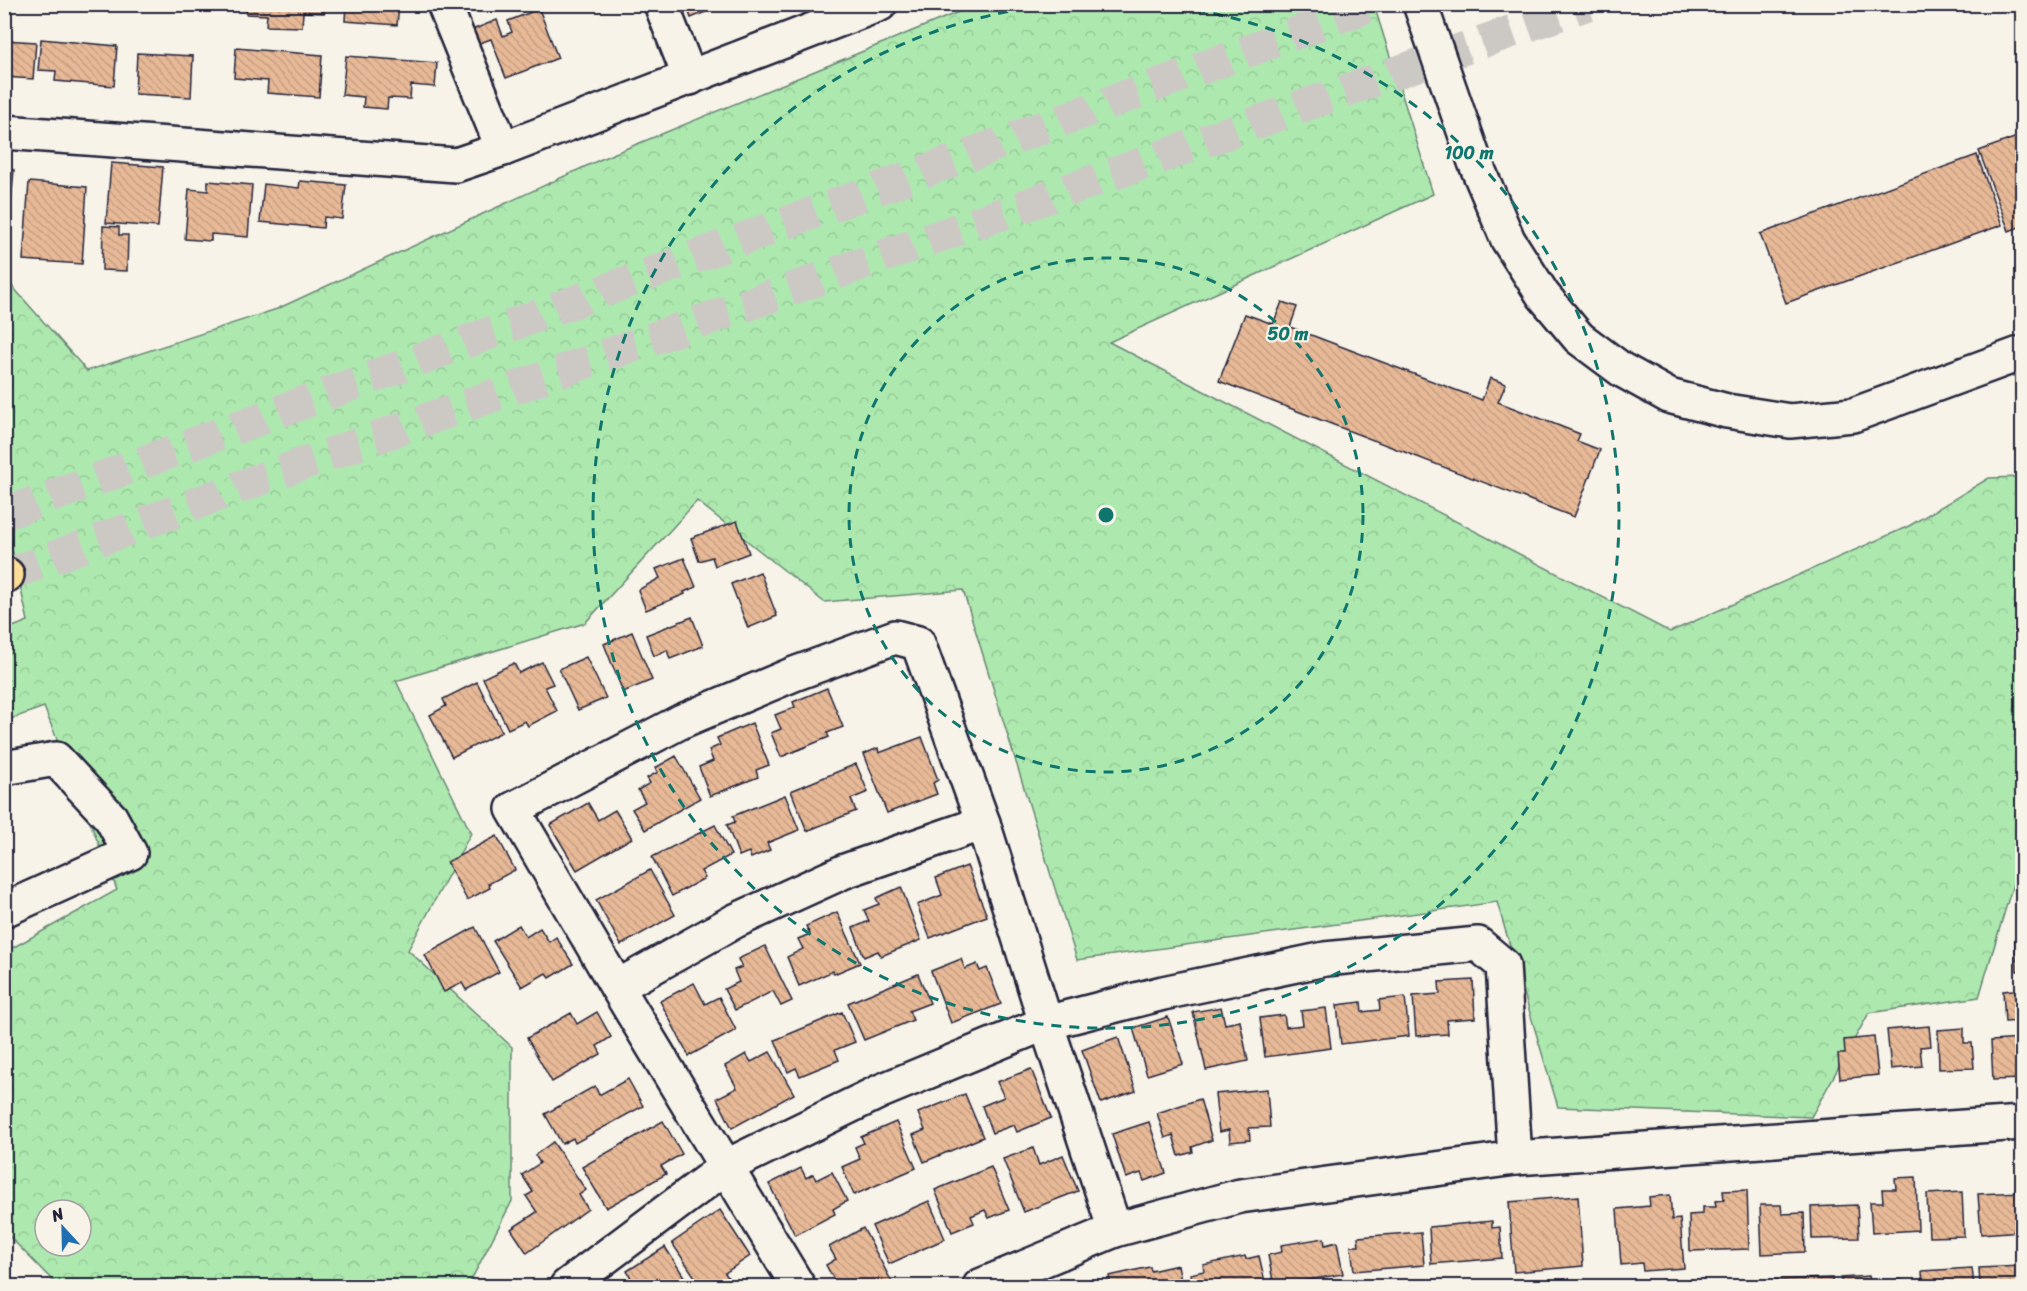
<svg xmlns="http://www.w3.org/2000/svg" width="2027" height="1291" font-family="Sriracha,sans-serif">
<style>
.forest{fill:url(#forest-crowns);stroke:#688675;stroke-width:1.5;fill-rule:evenodd}
.building{fill:url(#building-back-hatch);stroke:#22223b;stroke-width:1.5}
.lines{fill:none;stroke-linecap:round;stroke-linejoin:round}
.highway-tunnel{stroke:#ccc9c5;stroke-width:33;stroke-dasharray:33 16;stroke-linecap:butt}
.minor-casing{stroke:#22223b;stroke-width:38}
.highway-casing{stroke:#22223b;stroke-width:38}
.minor{stroke:#f7f3e8;stroke-width:33}
.highway{stroke:#fdde96;stroke-width:33}
.ring{fill:none;stroke:#0f766e;stroke-width:3;stroke-dasharray:10 8}
.centre{fill:#0f766e;stroke:#f7f3e8;stroke-width:3}
.ring-label{font-size:18px;text-anchor:middle;font-weight:bold;fill:#0f766e;stroke:#f7f3e8;stroke-width:4.5;stroke-linejoin:round;paint-order:stroke}
</style>
<defs>
<pattern id="forest-crowns" width="20" height="18" patternUnits="userSpaceOnUse" patternTransform="scale(1.5)"><rect width="20" height="18" fill="#ade9af"/><path d="M2 6a3 3 0 1 1 6 0M12 15a3 3 0 1 1 6 0" fill="none" stroke="#95c897"/></pattern>
<pattern id="building-back-hatch" width="6" height="6" patternUnits="userSpaceOnUse" patternTransform="scale(1.5)"><rect width="6" height="6" fill="#e7b997"/><path d="M-1 5l2 2M0 0l6 6M5-1l2 2" fill="none" stroke="#c69f83"/></pattern>
</defs>
<rect width="100%" height="100%" fill="#f7f3e8"/>
<filter id="ink" filterUnits="userSpaceOnUse"><feTurbulence type="fractalNoise" baseFrequency=".0167" numOctaves="2"/><feDisplacementMap in="SourceGraphic" scale="12" xChannelSelector="R" yChannelSelector="G"/><feConvolveMatrix kernelMatrix="1 2 1 2 8 2 1 2 1" color-interpolation-filters="sRGB"/></filter>
<g filter="url(#ink)">
<path class="forest" d="M984,5h390l59,189 -324,148 561,290 239,-106 80,-48 33,-1v377l-43,143 -110,16 -58,104 -253,-10 -61,-205 -420,58 -114,-370 -139,12 -127,-101 -112,122 -189,58 75,152 -63,117 104,97v154l-44,85h-410l-53,-54v-280l112,-62 -73,-183 -39,14v-91l23,-9 -23,-103 -1,-241 83,94 190,-62 331,-153 353,-145zM45,1210h36v36h-36z"/>
<g class="building">
<path d="M91,4h54l-1,4z"/>
<path d="M170,4h58v6z"/>
<path d="M247,4h77v9l-21,-1 -1,15 -36,-1 1,-11 -21,-1z"/>
<path d="M346,4h53l-2,21 -52,-4z"/>
<path d="M686,4h39l-34,14z"/>
<path d="M539,9l19,49 -52,20 -15,-39 -14,5 -5,-14 25,-10 6,16 9,-4 -4,-11z"/>
<path d="M41,39l76,7 -3,40 -59,-5 1,-10 -18,-1z"/>
<path d="M4,40l32,2 -3,37 -29,-2z"/>
<path d="M236,48l86,7 -3,42 -52,-4 1,-12 -34,-3z"/>
<path d="M137,53l56,3 -2,41 -56,-3z"/>
<path d="M346,56l91,7 -2,24 -24,-2 -1,14 -22,-1 -1,11 -24,-2 1,-10 -22,-2z"/>
<path d="M2022,135v91l-13,5 -30,-80z"/>
<path d="M1977,155l25,70 -216,78 -26,-69z"/>
<path d="M111,163l52,4 -5,60 -52,-4z"/>
<path d="M4,169l10,1 -4,44h-6z"/>
<path d="M208,181l44,4 -4,52 -37,-3v7l-26,-2 4,-50 19,2z"/>
<path d="M300,181l46,4 -4,34 -18,-2 -1,11 -63,-6 4,-38 35,4z"/>
<path d="M29,182l58,5 -5,77 -59,-4z"/>
<path d="M103,226l16,1v8h9l-1,36 -25,-1z"/>
<path d="M1282,302l15,5 -7,20 192,73 8,-22 16,6 -8,18 82,32 -3,7 23,9 -26,67 -355,-136 26,-67 28,10z"/>
<path d="M737,521l12,32 -34,13 -3,-9 -13,4 -8,-23z"/>
<path d="M684,558l12,29 -12,5 1,2 -39,16 -8,-20 22,-12 -4,-9z"/>
<path d="M760,572l17,44 -29,12 -17,-44z"/>
<path d="M692,617l11,29 -33,13 -3,-9 -13,6 -8,-21z"/>
<path d="M632,632l20,48 -29,12 -19,-48z"/>
<path d="M586,657l20,41 -28,12 -19,-41z"/>
<path d="M542,662l11,22 -8,3 12,24 -29,15 -3,-5 -17,8 -25,-51 31,-15 5,10z"/>
<path d="M477,682l25,50 -50,25 -22,-42 16,-9 -3,-7z"/>
<path d="M827,688l16,39 -16,6 2,4 -48,20 -10,-24 10,-4 -6,-14 20,-8 -2,-5z"/>
<path d="M752,723l17,42 -13,5 2,7 -48,19 -11,-29 14,-6 -4,-11 11,-5 -3,-7z"/>
<path d="M922,737l16,43 -5,3 4,11 -50,19 -23,-59 14,-6 1,5z"/>
<path d="M676,756l24,42 -55,32 -13,-21 13,-7 -7,-12 12,-7 -3,-5 11,-6 -3,-4z"/>
<path d="M856,764l12,28 -17,7 5,12 -49,20 -16,-40z"/>
<path d="M785,795l14,35 -32,13 3,7 -19,8 -2,-6 -10,4 -12,-31 8,-3 -2,-6z"/>
<path d="M588,803l10,17 17,-10 17,28 -55,32 -27,-45z"/>
<path d="M715,825l16,30 -30,16 4,7 -33,18 -20,-39z"/>
<path d="M497,836l18,34 -27,14 2,4 -23,12 -20,-38z"/>
<path d="M967,866l20,50 -57,22 -13,-33 25,-10 -6,-17z"/>
<path d="M650,870l25,45 -54,30 -25,-45z"/>
<path d="M901,887l20,53 -40,16 -3,-5 -14,6 -11,-29 16,-7 -5,-11 15,-6 -3,-6z"/>
<path d="M837,912l23,51 -26,11 -1,-3 -34,15 -12,-29 16,-8 -5,-10 12,-5 -4,-8z"/>
<path d="M519,925l7,12 14,-9 9,14 7,-5 17,27 -23,14 -4,-5 -24,14 -29,-46z"/>
<path d="M475,927l24,45 -33,18 -4,-7 -18,9 -19,-37z"/>
<path d="M2022,939v31l-5,1 -2,-31z"/>
<path d="M765,946l27,55 -11,5 -8,-15 -38,19 -11,-21 15,-7 -5,-12 8,-3 -4,-8z"/>
<path d="M961,959l4,10 12,-5 3,7 7,-3 14,36 -50,19 -20,-52z"/>
<path d="M918,974l12,29 -21,8 4,9 -49,20 -16,-37z"/>
<path d="M1473,980l2,38 -28,2 1,14 -32,2 -3,-40 27,-2 -1,-12z"/>
<path d="M694,983l11,21 14,-7 17,33 -47,26 -29,-55z"/>
<path d="M2022,989v32l-17,1 -2,-31z"/>
<path d="M1405,997l4,39 -68,8 -4,-39 24,-3 1,10 18,-2 -1,-10z"/>
<path d="M1221,1007l4,17 15,-3 8,40 -42,9 -13,-58z"/>
<path d="M1326,1008l5,40 -66,9 -5,-39 24,-3 2,12 17,-2 -2,-14z"/>
<path d="M597,1012l14,25 -14,9 4,8 -49,28 -25,-44 44,-25 6,11z"/>
<path d="M842,1012l13,30 -20,8 4,10 -39,16 -4,-8 -8,4 -13,-32z"/>
<path d="M1168,1017l15,47 -36,11 -14,-47z"/>
<path d="M1929,1026l2,20 -11,1 2,19 -31,3 -4,-39z"/>
<path d="M1964,1028v15h8l2,25 -35,1 -1,-39z"/>
<path d="M1118,1037l18,54 -35,12 -19,-53z"/>
<path d="M1874,1037l4,38 -38,4 -2,-25h7l-1,-14z"/>
<path d="M2022,1039v40l-29,1 -2,-39z"/>
<path d="M770,1052l24,42 -62,34 -15,-30 20,-10 -12,-22 21,-12 5,8z"/>
<path d="M1031,1069l20,49 -34,14 -3,-7 -22,8 -10,-27 22,-9 -7,-15z"/>
<path d="M628,1079l15,27 -68,37 -2,-5 -11,6 -17,-30 50,-28 4,9z"/>
<path d="M1267,1089l3,38 -21,1 1,12 -20,2 -1,-12 -10,2 -4,-38z"/>
<path d="M965,1094l18,43 -59,25 -11,-27 12,-5 -7,-17z"/>
<path d="M1200,1099l12,41 -20,7 1,5 -14,4 -6,-21 -8,3 -8,-25z"/>
<path d="M663,1121l19,33 -21,12 5,8 -60,34 -24,-41z"/>
<path d="M896,1122l20,46 -62,27 -12,-28 18,-8 -5,-12 9,-4 -3,-6z"/>
<path d="M1149,1122l17,51 -22,8 -3,-8 -15,5 -14,-44z"/>
<path d="M553,1142l33,48 -7,5 9,14 -61,44 -16,-24 26,-17 -11,-16 7,-4 -11,-17 18,-12 -5,-8z"/>
<path d="M1033,1148l6,17 24,-10 15,36 -54,21 -21,-53z"/>
<path d="M991,1167l18,43 -20,8 -4,-8 -14,6 3,7 -22,9 -17,-42z"/>
<path d="M801,1168l5,10 7,-4 3,6 16,-8 15,29 -14,8 2,5 -40,21 -26,-51z"/>
<path d="M1916,1177l2,53 -46,3 -2,-31h13l-1,-13h14l-1,-11z"/>
<path d="M1747,1190l2,59 -59,2 -1,-36 14,-1v-7h13l-1,-6 9,-1 -1,-9z"/>
<path d="M1962,1192l2,44 -35,1 -2,-43z"/>
<path d="M2022,1192v39l-41,3 -3,-40z"/>
<path d="M1670,1195l2,25 8,-1 4,49 -41,3 -1,-8 -21,2 -4,-56 33,-3 -1,-9z"/>
<path d="M1578,1196l5,70 -69,6 -5,-70z"/>
<path d="M929,1201l16,38 -56,25 -17,-38z"/>
<path d="M1760,1205h21l1,9 22,-1 1,39 -43,2z"/>
<path d="M1857,1205l2,33 -47,1 -1,-32z"/>
<path d="M720,1210l30,46 -25,17 4,6 -11,7h-17l-29,-43z"/>
<path d="M1492,1221v7l8,-1 2,31 -71,6 -2,-37z"/>
<path d="M863,1228l30,56 -5,2h-60l-2,-2 8,-4 -8,-15 10,-6 -7,-12z"/>
<path d="M1421,1232l3,33 -70,6 -3,-25h8l-1,-9z"/>
<path d="M1324,1238l1,7 12,-3 6,32 -69,12 -6,-31 14,-3 -1,-7z"/>
<path d="M665,1247l25,39h-60l-2,-1 5,-4 -6,-10z"/>
<path d="M1245,1256l1,3 13,-3 7,30h-73l-3,-12 14,-3 -1,-6z"/>
<path d="M1178,1265l4,21h-71l-2,-10 41,-9 1,4z"/>
<path d="M2022,1266v20h-42l-1,-18z"/>
<path d="M1972,1268l2,18h-51l-1,-15z"/>
<path d="M1869,1276l1,5 32,-1v6h-61v-8z"/>
<path d="M1832,1278v8h-57v-6z"/>
</g>
<g class="lines">
<g class="highway-tunnel">
<path d="M4,514l1370,-510"/>
<path d="M7,575l256,-97 1325,-474"/>
</g>
<defs>
<g id="minor">
<path d="M444,4l59,145"/>
<path d="M661,4l29,74"/>
<path d="M1420,4l55,158 33,78 35,55 36,43 43,32 47,26 58,15 63,10 63,-6 169,-62"/>
<path d="M4,132l452,33 47,-16 377,-145"/>
<path d="M4,768l52,-9 55,59 19,35 -126,57"/>
<path d="M617,987l118,-66 110,-50 138,-48"/>
<path d="M567,1286l160,-120 154,-75 165,-68 117,-30 162,-34 153,-15 25,21 12,193"/>
<path d="M798,1286l-181,-299 -104,-178 169,-88 112,-47 101,-37 23,6 65,180 63,200 69,207"/>
<path d="M980,1286l135,-56 125,-34 275,-38 507,-35"/>
</g>
<path id="highway" d="M4,576l3,-1"/>
</defs>
<use href="#minor" class="minor-casing"/>
<use href="#highway" class="highway-casing"/>
<use href="#minor" class="minor"/>
<use href="#highway" class="highway"/>
</g>
</g>
<g class="ring">
<circle cx="1106" cy="515" r="257"/>
<path d="M1160 5A513 513 0 1 1 1052 5"/>
</g>
<circle cx="1106" cy="515" r="9" class="centre"/>
<g class="ring-label">
<text x="1469" y="159">100 m</text>
<text x="1288" y="340">50 m</text>
</g>
<rect width="2027" height="1291" fill="none" stroke="#f7f3e8" stroke-width="24"/>
<rect x="12" y="12" width="2003" height="1267" fill="none" stroke="#22223b" stroke-width="2" filter="url(#ink)"/>
<g transform="translate(63 1228) rotate(338)"><circle r="28" fill="#f7f3e8" stroke="#a29fa3" stroke-width="1.5"/>
<path d="M0-4.5L10 22L0 15L-10 22Z" fill="#1f6fb2"/>
<text y="-9" font-size="16" font-weight="bold" text-anchor="middle" fill="#22223b">N</text>
</g>
</svg>
